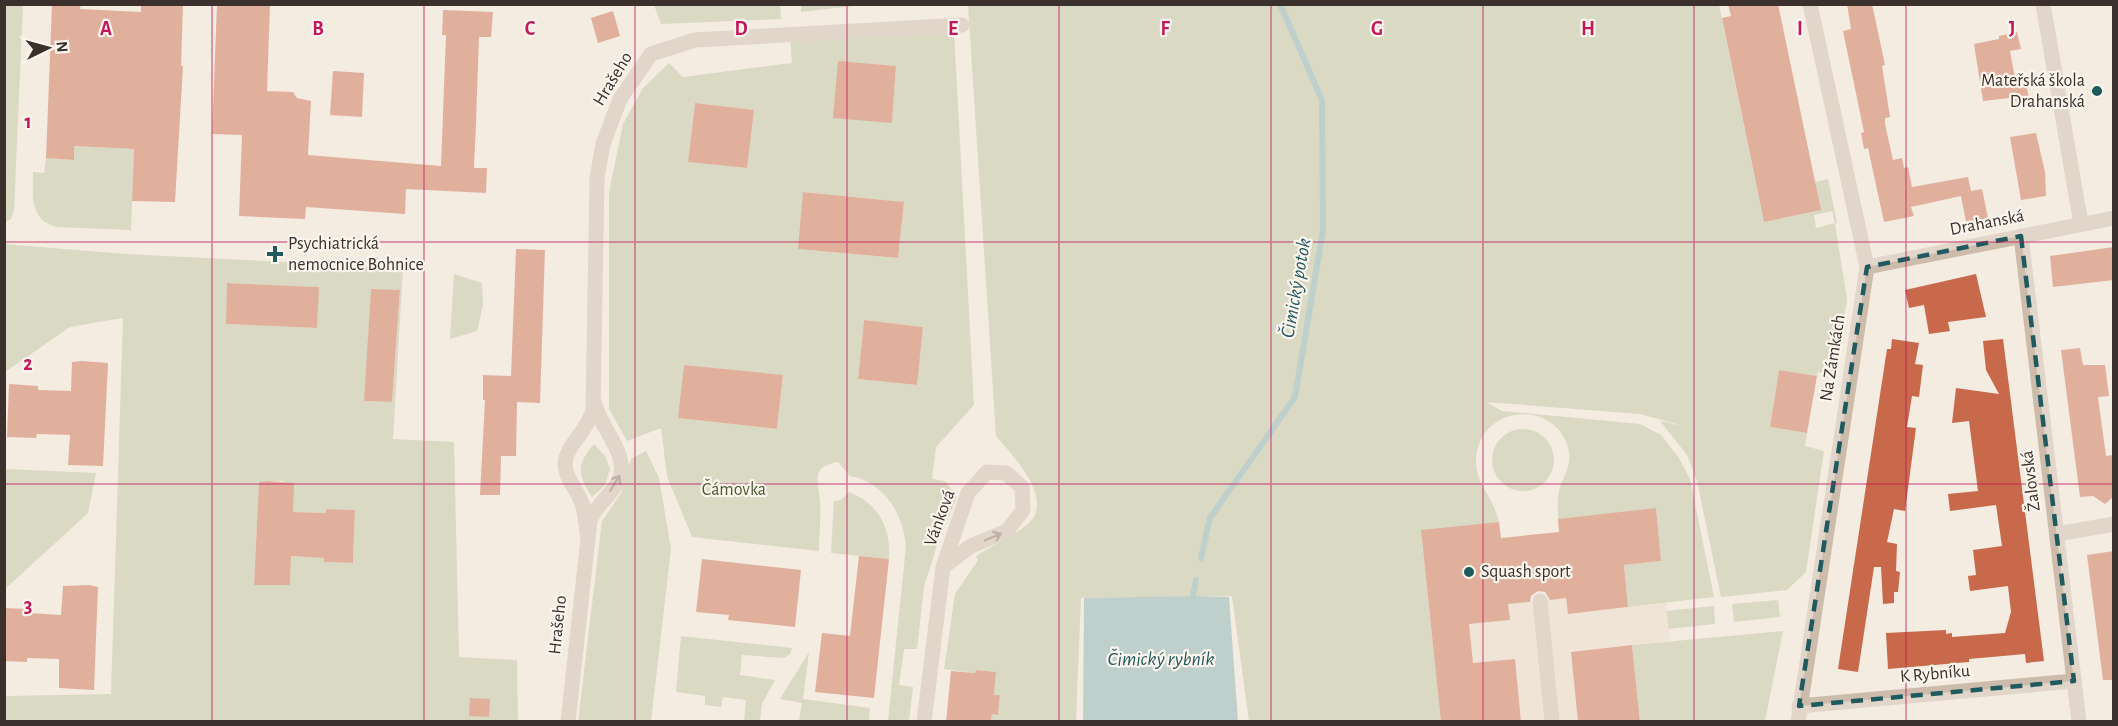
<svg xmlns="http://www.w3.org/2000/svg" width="2118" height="726" font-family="'Alegreya Sans',sans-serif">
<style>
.green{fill:#b8c4a0;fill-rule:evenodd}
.plaza{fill:#ecdcc8}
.water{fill:#7fb0b2}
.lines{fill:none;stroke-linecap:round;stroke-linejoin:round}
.stream{stroke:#7fb0b2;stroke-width:6}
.building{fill:#c8694b}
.minor{stroke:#cdbbac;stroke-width:15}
.oneway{stroke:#7d6f65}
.marked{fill:none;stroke:#1f5a5e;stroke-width:4.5;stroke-dasharray:12 8;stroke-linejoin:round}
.grid{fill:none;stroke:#c2185b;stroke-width:1.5;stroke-opacity:0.55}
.poi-dot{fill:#1f5a5e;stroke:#fbf5ee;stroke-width:2}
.labels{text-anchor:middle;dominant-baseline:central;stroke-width:4.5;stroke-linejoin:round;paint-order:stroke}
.street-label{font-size:18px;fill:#3b302b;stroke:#fbf5ee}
.poi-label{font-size:18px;fill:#3b302b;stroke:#fbf5ee;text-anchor:start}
.park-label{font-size:18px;fill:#4a5a2e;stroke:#fbf5ee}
.water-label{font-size:20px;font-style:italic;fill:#1f5a5e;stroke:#fbf5ee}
.grid-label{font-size:20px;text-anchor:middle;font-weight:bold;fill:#c2185b;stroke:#fbf5ee;stroke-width:4.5;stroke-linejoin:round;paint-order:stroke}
</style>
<rect width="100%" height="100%" fill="#f4ebe1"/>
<g class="green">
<path d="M5,4l18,1 -9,205 -3,9 -6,3z"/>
<path d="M801,4h62v1l-62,7z"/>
<path d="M654,5h126l1,14 -120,5z"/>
<path d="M968,5h751l45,217 56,-12 -5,-28 13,-3 9,44 -2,1 12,75 -12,76 -17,-3 -1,4 -38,-6 -9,57 37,6 -2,13 19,5 -18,121 -19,18 -66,7 -24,-116 -10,-26 -27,-34 27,6 -47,-13 -154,-12 16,9 138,13 21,11 18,23 11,21 24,118 -86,10 -4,-42 37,-4 -5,-52 -98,10c0,-9 -1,-19 1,-28 4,-16 14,-25 9,-43 -12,-48 -88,-45 -92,11 -2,23 19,41 23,63l-78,9 20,190h-192l-17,-125 -151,2 -5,123h-85l1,-7h6l2,-18 -6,-1 2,-23 -20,-2 -1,3 -31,-4 11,-75 23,-34 -2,-4c17,-11 38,-20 52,-32 28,-25 -17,-70 -32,-88zM1832,211l3,12 -19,5 -2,-13z"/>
<path d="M954,31l20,374 -38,42 -4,32 13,2 12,16 -19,45 -14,45 -7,62h-13l-5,36 14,2 -4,34h-21l18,-175c-3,-33 -22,-64 -56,-70l-12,-14c-29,5 -19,20 -18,40 1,16 -1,33 -1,49l-127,-14 -25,-61 -6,-48 -34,13 -18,-32v-217l14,-68 20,-36 26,-25 14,14 109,-14 -2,-27zM838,62l58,4 -4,56zM695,103l58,7 -6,58 -59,-6zM804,192l100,10 -6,56 -99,-9zM864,320l59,7 -7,58 -58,-6zM684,365l99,11 -6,53 -98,-11z"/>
<path d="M74,146l60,3 -3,81 -74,-3c-28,-7 -24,-31 -24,-55l11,1 2,-15 28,2z"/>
<path d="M4,244l122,10 277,14 -10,171 61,3 5,215 58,3 1,61h-513v-25l106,-2 12,-376 -53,9 -65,45zM228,283l90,4 -1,41 -91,-4zM371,289l29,2 -8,111 -27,-1zM269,481h15l9,31 33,1v-4l29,1 -2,53 -29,-1v-4l-33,-2 -1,29h-36l5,-103z"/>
<path d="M454,274l28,9 1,22 -6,26 -27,8z"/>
<circle cx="1523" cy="460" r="31"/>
<path d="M594,444l11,12 5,13 -5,16 -13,12c-15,-23 -16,-32 2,-53z"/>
<path d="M646,451l13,27 12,71 -20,172 -73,1 24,-201 20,-29 9,-33z"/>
<path d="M5,469l91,4 -8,40 -83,76z"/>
<path d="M849,492c30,12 42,36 40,67l-58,-6 3,-52 7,-1z"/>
<path d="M1778,600l2,17 -46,5 -2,-18z"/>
<path d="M1714,606l1,18 -47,5 -2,-18z"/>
<path d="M1783,631l-18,90h-125l-8,-76z"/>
<path d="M681,636l111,12 -2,6 -6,4 -42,-3 -2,20 35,5 -13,24 -2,17h-16l2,-21 -23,-3 -2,10 -16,-2v-9l-29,-4z"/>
<path d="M809,652l-6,47 67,9 -1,13h-70l3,-18 -22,-4z"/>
</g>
<path class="plaza" d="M1566,598l3,16 97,-11 4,38 -99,11 7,69h-57l-7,-62 -57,6 14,-18 -2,-23 41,-4 -2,-16z"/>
<path class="water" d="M1193,596l36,1 9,124h-155l1,-123z"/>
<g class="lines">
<g class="stream">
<path d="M1201,558l9,-40 85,-121 28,-167 -1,-130 -42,-96"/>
<path d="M1193,596l3,-16"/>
</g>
</g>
<g class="building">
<path d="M52,4h29l-1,5 61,3v-8h42l-2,62h2l-8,136 -43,-1 2,-52 -60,-3v14l-28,-2z"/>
<path d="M217,4h53l-3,87 26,1 4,6 14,3 -3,54 133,11 5,-131h-4l1,-25 50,2 -2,25h-12l-3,85 -2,46h13l-1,25 -80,-4 -1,25 -99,-7 -1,12 -66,-3 3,-81 -30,-1z"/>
<path d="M1728,4h50l43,206 -57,12 -42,-204 9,-2z"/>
<path d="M1847,4h25l13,61 -3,1 8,51 -5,1v6l8,36 9,-2 2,10 4,-1 4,20 56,-10 3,14 11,-2 6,29 -22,4 -5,-26 -50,11 3,9 -30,6 -16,-74 -4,1 -3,-16 3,-1 -21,-101 8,-2z"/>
<path d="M613,11l7,25 -22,7 -7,-25z"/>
<path d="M2017,32l4,17 -11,2 6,33 10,-2 3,17 -19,3 -1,-4 -26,3 -9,-57 25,-5v-3z"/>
<path d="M838,61l58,5 -4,57 -59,-5z"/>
<path d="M333,71l31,2 -2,44 -32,-2z"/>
<path d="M695,103l59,7 -7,58 -59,-6z"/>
<path d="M2036,133l9,39 1,24 -25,4 -11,-63z"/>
<path d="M803,192l101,10 -6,56 -100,-9z"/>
<path d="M2114,247v33l-61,7 -3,-31z"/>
<path d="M516,249l29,1 -5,153 -23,-1 -1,54h-15l-1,39h-20l5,-95h-2v-25l28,1z"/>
<path d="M1976,274l10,43 -38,5 2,9 -21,3 -5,-29 -15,3 -4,-18z"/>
<path d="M227,283l92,4 -2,41 -91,-4z"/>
<path d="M371,289l29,1 -8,112 -28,-1z"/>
<path d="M864,320l59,7 -6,58 -59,-6z"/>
<path d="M1892,339l27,4 -4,21 8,1 -4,32 -7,-1 -5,31 9,1 -11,83 -11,-2 -7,33 10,2 -1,27 4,1 -2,20h-4v11l-11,1 -2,-37h-7l-16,105 -20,-3 49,-320h4z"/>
<path d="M2003,339l41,322 -18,2 -1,-9 -56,5v3l-81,7 -2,-36 60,-3v4l6,-1v4l53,-4 6,-21 -3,-26 -38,5 -2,-15 8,-1 -3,-25 29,-4 -6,-41 -46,6 -2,-17 30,-3 -9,-70 -17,2 4,-35 43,6 -13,-24 -3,-29z"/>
<path d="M2080,348l3,17h22l4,31 -11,1 8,59 8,-1v22l-1,20 -8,7 -12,-8 -13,1 -19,-147z"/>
<path d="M82,361l26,2 -5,103 -35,-1 2,-30 -33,-1 -1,4 -29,-1 2,-53 29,2v4l33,1 1,-29z"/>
<path d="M684,365l99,10 -6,54 -99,-11z"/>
<path d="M1779,370l38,6 -10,57 -37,-6z"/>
<path d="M268,481l26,2 -1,29 33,1v-4l29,1 -2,53 -29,-1v-4l-33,-2 -1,29h-36l5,-103z"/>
<path d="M1656,508l5,53 -37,4 4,42 -60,7 -2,-16 -16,2 -5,-8 -7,-1 -7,5 -1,6 -22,2 2,16 -41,4 4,39 42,-4 6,63h-80l-20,-192 78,-8 2,16 58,-6 -1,-13z"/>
<path d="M2114,551v129h-11l-16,-125z"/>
<path d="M859,556l30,3 -15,139 -59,-6 7,-59 28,3z"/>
<path d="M702,559l99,11 -6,57 -67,-7 1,-5 -33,-3z"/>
<path d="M89,585l9,2 -4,103 -35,-2v-29l-32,-1v4l-23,-1v-53l25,1v4l32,2 2,-29z"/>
<path d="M1632,645l8,77h-62l-7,-70z"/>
<path d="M976,670l20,2 -2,23h6l-2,20 -6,-1 -1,8h-45l5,-51 24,2z"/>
<path d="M470,698l20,1 -1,18 -20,-1z"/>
</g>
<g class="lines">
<g class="minor">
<path d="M2043,4l38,220"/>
<path d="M2021,236l58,486"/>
<path d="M1867,267l247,-49"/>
<path d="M587,533c-1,-11 -2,-22 -6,-32 -6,-15 -19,-26 -15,-43 4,-16 21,-27 27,-48l4,-232 6,-34 17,-45 31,-45 44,-14 267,-15"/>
<path d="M2057,534l57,-10"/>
<path d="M1540,601l12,121"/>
<path d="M1799,706l275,-25"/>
<path d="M568,722l22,-202c7,-16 20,-24 28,-38 14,-25 -17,-52 -23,-78"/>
<path d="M924,722l19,-155 25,-74 19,-21 19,1 16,14 1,23 -16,21 -36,15 -28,21"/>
<path d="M1798,722l69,-455 -57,-263"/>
</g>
</g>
<defs><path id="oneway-shaft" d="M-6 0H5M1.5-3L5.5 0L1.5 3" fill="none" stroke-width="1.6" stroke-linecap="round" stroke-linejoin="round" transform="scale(1.5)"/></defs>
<g class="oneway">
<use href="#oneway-shaft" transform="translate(615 483) rotate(-58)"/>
<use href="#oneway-shaft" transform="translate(993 537) rotate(-23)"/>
</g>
<path d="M0 0H2118V726H0ZM2021,236l53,445 -275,25 68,-439z" fill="#f4ebe1" fill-opacity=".55" fill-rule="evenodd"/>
<path class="marked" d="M2021,236l53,445 -275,25 68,-439z"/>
<path class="grid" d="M212,4v718M424,4v718M635,4v718M847,4v718M1059,4v718M1271,4v718M1483,4v718M1694,4v718M1906,4v718M4,242h2110M4,484h2110"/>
<g class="poi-dot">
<circle cx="2097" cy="91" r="6"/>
<path d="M272 245h6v6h6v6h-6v6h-6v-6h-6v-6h6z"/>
<circle cx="1469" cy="572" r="6"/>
</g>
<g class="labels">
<g class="street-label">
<text transform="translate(613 79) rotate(-59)">Hrašeho</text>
<text transform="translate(1987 223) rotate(-11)">Drahanská</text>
<text transform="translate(1833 358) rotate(-81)">Na Zámkách</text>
<text transform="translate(2031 481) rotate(-97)">Žalovská</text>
<text transform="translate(940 518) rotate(-70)">Vánková</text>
<text transform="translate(558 625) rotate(-84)">Hrašeho</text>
<text transform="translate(1935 674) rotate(-5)">K Rybníku</text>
</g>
<g class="poi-label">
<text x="2085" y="81" text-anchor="end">Mateřská škola<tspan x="2085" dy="21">Drahanská</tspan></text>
<text x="288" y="244">Psychiatrická<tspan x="288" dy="21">nemocnice Bohnice</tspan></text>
<text x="1481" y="572">Squash sport</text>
</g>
<g class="park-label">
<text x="734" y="490">Čámovka</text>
</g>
<g class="water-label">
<text transform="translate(1296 288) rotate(-80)">Čimický potok</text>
<text x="1161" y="659">Čimický rybník</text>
</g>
</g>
<g class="grid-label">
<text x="106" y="35">A</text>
<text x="318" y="35">B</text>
<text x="530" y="35">C</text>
<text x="741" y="35">D</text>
<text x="953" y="35">E</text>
<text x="1165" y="35">F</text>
<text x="1377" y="35">G</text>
<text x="1588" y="35">H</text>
<text x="1800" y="35">I</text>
<text x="2012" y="35">J</text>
<text x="28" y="128">1</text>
<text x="28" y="370">2</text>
<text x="28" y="612">3</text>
</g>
<rect width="2118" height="726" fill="none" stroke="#3b302b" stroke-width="12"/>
<g transform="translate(48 48) rotate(85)" stroke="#fbf5ee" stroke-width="4.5" paint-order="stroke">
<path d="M0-4.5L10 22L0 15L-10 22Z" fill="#3b302b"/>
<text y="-9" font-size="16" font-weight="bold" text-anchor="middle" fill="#3b302b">N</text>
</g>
</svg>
